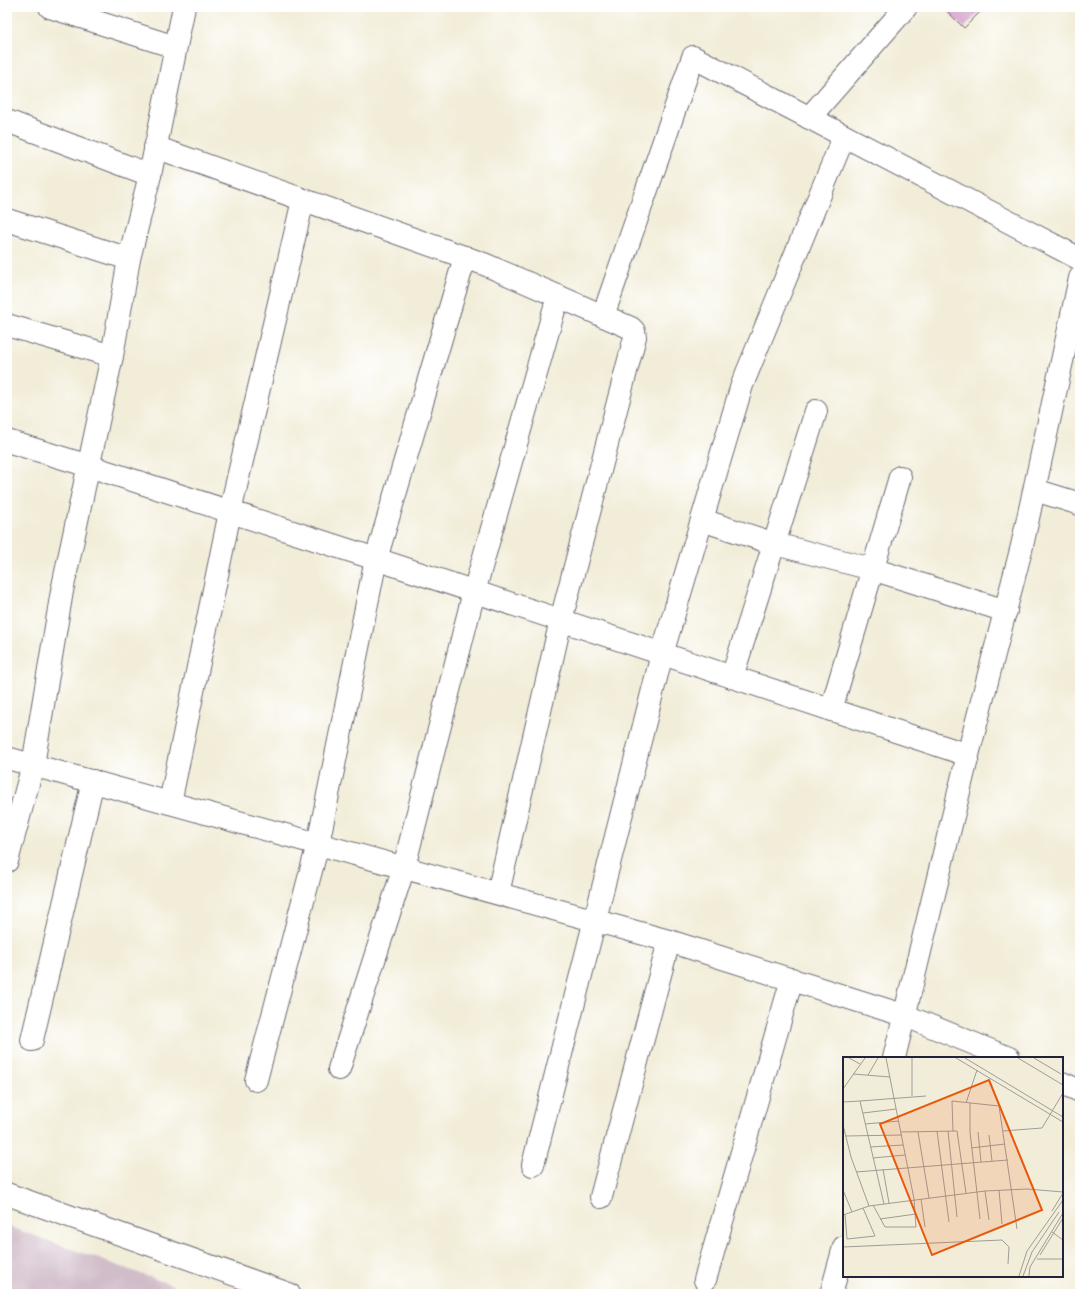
<svg xmlns="http://www.w3.org/2000/svg" width="1087" height="1301" font-family="'Gentium Book Plus',serif">
<style>
.railway{fill:#d1bdca}
.building{fill:#d7a5cd}
.lines{fill:none;stroke-linecap:round;stroke-linejoin:round}
.street-casing{stroke:#6b6972;stroke-width:24}
.secondary-casing{stroke:#6b6972;stroke-width:24}
.street{stroke:#fff;stroke-width:22}
.secondary{stroke:#fff;stroke-width:22}
.inset-road{fill:none;stroke:#9f9c99;stroke-width:1}
.view{fill:#e8590c;fill-opacity:0.15;stroke:#e8590c;stroke-width:2}
.inset-edge{fill:none;stroke:#22223b;stroke-width:2}
</style>
<rect width="100%" height="100%" fill="#fff"/>
<filter id="ink" filterUnits="userSpaceOnUse"><feTurbulence type="fractalNoise" baseFrequency=".025" numOctaves="2"/><feDisplacementMap in="SourceGraphic" scale="8" xChannelSelector="R" yChannelSelector="G"/><feConvolveMatrix kernelMatrix="1 2 1 2 8 2 1 2 1" color-interpolation-filters="sRGB"/></filter>
<filter id="wash" filterUnits="userSpaceOnUse"><feTurbulence type="fractalNoise" baseFrequency=".012" numOctaves="4" result="noise"/><feDisplacementMap in="SourceGraphic" scale="16" xChannelSelector="R" yChannelSelector="G"/><feGaussianBlur stdDeviation="0.9" result="paint"/><feColorMatrix in="noise" values="0 0 0 0 0 0 0 0 0 0 0 0 0 0 0 0 0 1.4 0 .05"/><feComposite in="paint" operator="in"/></filter>
<g filter="url(#wash)">
<rect width="100%" height="100%" fill="#f2edd8"/>
<path class="railway" d="M7,1226l190,68h-190z"/>
<g id="blocks">
<path class="building" d="M943,7h42l-21,21z"/>
</g>
</g>
<g filter="url(#ink)">
<use href="#blocks" fill-opacity="0" stroke="#6b6972" stroke-width="1"/>
<g class="lines">
<defs>
<g id="street">
<path d="M50,7l125,40"/>
<path d="M809,118l97,-111"/>
<path d="M7,121l143,54"/>
<path d="M155,147l329,117 147,64 3,3 1,6 -74,283 -63,273"/>
<path d="M7,220l122,39"/>
<path d="M603,316l90,-259 387,202"/>
<path d="M7,325l105,31"/>
<path d="M7,441l82,25 287,93 592,196"/>
<path d="M1035,490l45,14"/>
<path d="M702,520l73,24 97,25 134,42"/>
<path d="M732,677l84,-266"/>
<path d="M831,710l69,-233"/>
<path d="M170,803l60,-291 73,-312"/>
<path d="M7,861l26,-96 29,-174 50,-235 17,-97 21,-84 34,-168"/>
<path d="M32,1040l61,-259"/>
<path d="M894,1058l74,-303 54,-209 58,-268"/>
<path d="M339,1069l65,-202 70,-275 84,-296"/>
<path d="M256,1080l62,-236 58,-285 89,-302"/>
<path d="M533,1165l129,-511 80,-269 102,-249"/>
<path d="M7,1194l282,100"/>
<path d="M601,1197l68,-256"/>
<path d="M705,1280l87,-301"/>
<path d="M831,1294l13,-47"/>
</g>
<g id="secondary">
<path d="M7,758l662,183 237,75 103,42"/>
<path d="M1062,1083l18,8"/>
</g>
</defs>
<use href="#street" class="street-casing"/>
<use href="#secondary" class="secondary-casing"/>
<use href="#street" class="street"/>
<use href="#secondary" class="secondary"/>
</g>
</g>
<g transform="translate(843 1057)">
<rect width="220" height="220" fill="#f2edd8"/>
<path class="inset-road" d="M6,1l11,6M113,1l107,64M122,1l98,59M175,1l45,27M191,1l27,16M10,17l37,3M25,18l10,-17M0,32l22,-31M69,39v-38M0,45l17,-1M123,46l11,-33M127,46v29l10,87M20,56l33,-4M22,67l34,-3M0,68l8,32 18,49M94,74l12,91M105,74l9,86M110,74l-1,-30 47,5 18,123M160,74l39,-3 21,-35M58,75l56,-1 9,62M75,75l11,66M135,75l3,30M146,78l3,26M3,79l56,-1M27,90l33,-2M128,91l34,-4M30,101l32,-3M40,112l6,34M13,115l152,-12M0,133l9,22M156,133l3,34M142,134l4,29M78,142l4,28M41,147l-24,-103 66,-5M30,148l12,22h31l-2,-28 -28,-141M209,154l11,-18M2,157l2,25 28,-3 -12,-28M0,158l26,-9 116,-15 42,-2 36,3M37,162l36,-5M209,175l11,8M0,190l159,-7 7,7 -1,17M197,198l23,-37M194,202h26M176,219l8,-25 36,-51M180,219l9,-24 27,-40M186,219l1,-9 33,-54"/>
<path class="view" d="M146,23l53,130 -110,45 -52,-131z"/>
<rect width="220" height="220" class="inset-edge"/>
</g>
<rect width="1087" height="1301" fill="none" stroke="#fff" stroke-width="24"/>
</svg>
